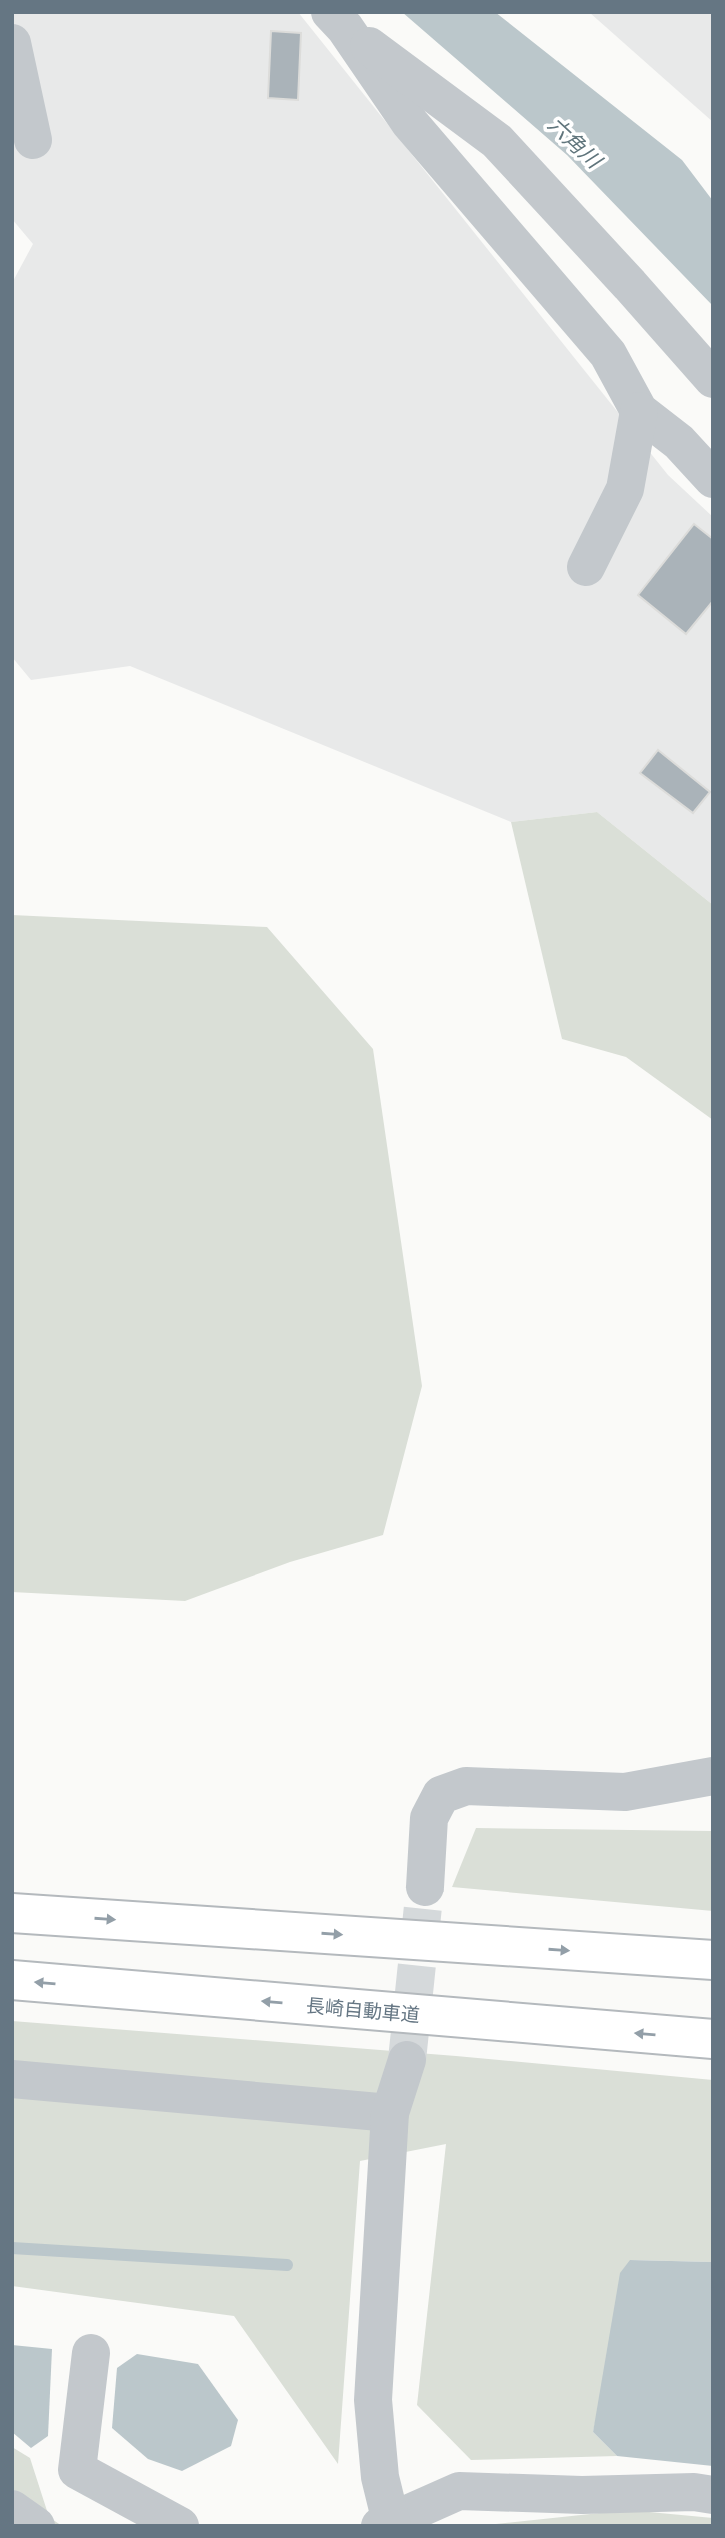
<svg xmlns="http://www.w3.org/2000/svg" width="725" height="2538" font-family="'Open Sans','Noto Sans JP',sans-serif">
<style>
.built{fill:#e8e9e9}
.green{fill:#dadfd7}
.water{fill:#bbc7cb}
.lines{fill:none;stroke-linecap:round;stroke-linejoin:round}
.stream{stroke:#bbc7cb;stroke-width:12}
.building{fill:#aab3b9;stroke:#dcdcda;stroke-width:2}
.minor-tunnel{stroke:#d5d9db;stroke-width:38;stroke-dasharray:38 19;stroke-linecap:butt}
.highway-casing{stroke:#b4b9bd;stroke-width:42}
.minor{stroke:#c3c8cc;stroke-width:38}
.highway{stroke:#fff;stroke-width:38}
.oneway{fill:#939fa8}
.labels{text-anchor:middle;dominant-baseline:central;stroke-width:7;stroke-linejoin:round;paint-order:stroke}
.street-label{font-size:19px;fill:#657683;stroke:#fff}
.water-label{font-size:21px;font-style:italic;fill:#60757c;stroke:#fff}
</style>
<rect width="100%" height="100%" fill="#fafaf8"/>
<g class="built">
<path d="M12,12h286l370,463 45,42v388l-116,-93 -86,10 -381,-156 -99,14 -19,-23v-374l21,-39 -21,-25z"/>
<path d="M589,12h124v110z"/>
</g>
<g class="green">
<path d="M597,812l116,93v215l-87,-63 -64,-18 -51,-217z"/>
<path d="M12,915l255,12 106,122 49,337 -39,149 -93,27 -105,39 -173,-9z"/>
<path d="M476,1828l237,3v80l-261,-24z"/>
<path d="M12,2021l444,35 257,24v182l-82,-2 -38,172 24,24 -146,4 -54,-55 29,-261 -86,17 -22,303 -104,-148 -222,-30z"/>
<path d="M12,2447l18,11 19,59 13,9h-50z"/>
<path d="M628,2510l85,8v8h-236z"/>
</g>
<g class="water">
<path d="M402,12h93l187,148 31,41v105l-146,-151z"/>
<path d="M630,2260l83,2v204l-96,-10 -24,-24 27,-159z"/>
<path d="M12,2345l40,4 -4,87 -17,12 -19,-16z"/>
<path d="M137,2354l61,10 40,56 -7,26 -49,25 -34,-12 -36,-31 5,-60z"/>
</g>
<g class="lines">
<path class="stream" d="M12,2248l275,17"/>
</g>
<g class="building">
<path d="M271,31l30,2 -3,67 -30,-2z"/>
<path d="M694,524l19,15v62l-27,33 -48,-39z"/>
<path d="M658,750l52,42 -17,21 -53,-40z"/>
</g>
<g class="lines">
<path class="minor-tunnel" d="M407,2060l18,-173"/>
<defs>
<g id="highway">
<path d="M12,1913l701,47"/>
<path d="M12,1980l701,59"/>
</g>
</defs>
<use href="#highway" class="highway-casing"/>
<g class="minor">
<path d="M330,12l15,16 65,95 198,231 31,57 40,31 34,37"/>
<path d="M12,43l21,97"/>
<path d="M369,46l128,95 133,144 83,94"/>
<path d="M586,567l39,-78 14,-78"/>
<path d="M425,1887l4,-69 12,-23 25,-9 159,6 88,-16"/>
<path d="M12,2079l378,34"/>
<path d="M91,2353l-14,117 103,56"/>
<path d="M12,2509l24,17"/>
<path d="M380,2526l79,-35 123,4 112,-3 19,3"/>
<path d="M392,2526l-12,-49 -7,-77 17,-287 17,-53"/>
</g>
<use href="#highway" class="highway"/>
</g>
<defs><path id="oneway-solid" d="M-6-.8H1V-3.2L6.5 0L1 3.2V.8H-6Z" transform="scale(1.75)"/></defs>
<g class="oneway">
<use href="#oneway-solid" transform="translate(105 1919) rotate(4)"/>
<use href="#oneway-solid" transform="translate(332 1934) rotate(4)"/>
<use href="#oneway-solid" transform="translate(559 1950) rotate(4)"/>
<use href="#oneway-solid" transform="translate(45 1983) rotate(-175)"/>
<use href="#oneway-solid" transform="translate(272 2002) rotate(-175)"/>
<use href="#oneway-solid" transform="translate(645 2034) rotate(-175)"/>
</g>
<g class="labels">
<g class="street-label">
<text transform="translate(363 2010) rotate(5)">長崎自動車道</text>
</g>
<g class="water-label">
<text transform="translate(575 142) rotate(43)">六角川</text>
</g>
</g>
<rect width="725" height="2538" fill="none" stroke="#657683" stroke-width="28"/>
</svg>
